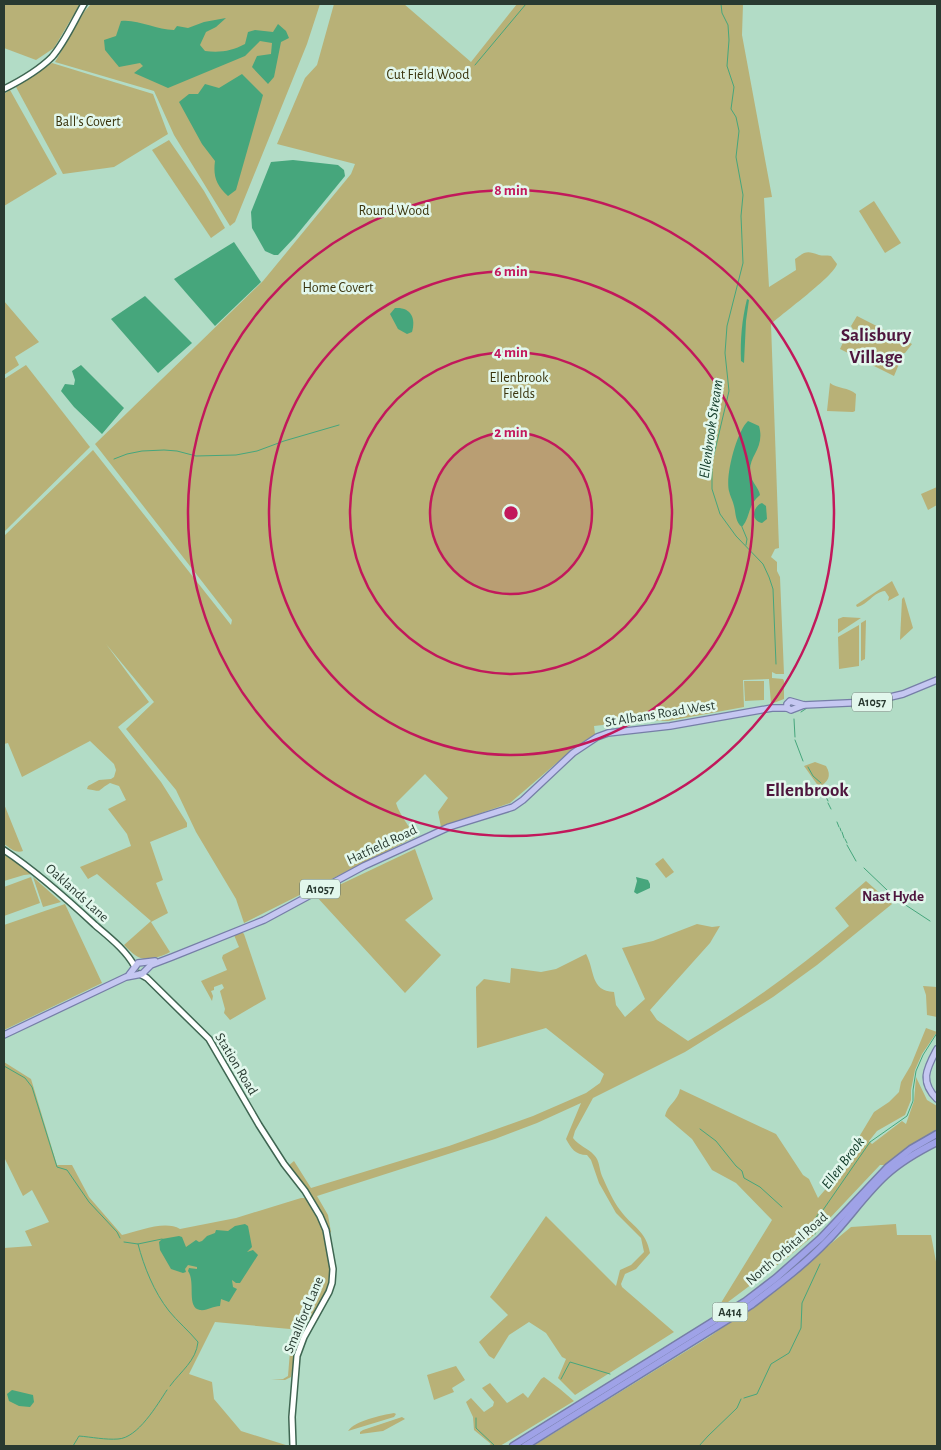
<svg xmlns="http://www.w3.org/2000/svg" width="941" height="1450" font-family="'Alegreya Sans',sans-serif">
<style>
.green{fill:#b8b177}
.water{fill:#46a67c}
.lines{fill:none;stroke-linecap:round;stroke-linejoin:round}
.stream{stroke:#46a67c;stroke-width:1}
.secondary-casing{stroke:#3f6652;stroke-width:8}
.primary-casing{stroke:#767ea7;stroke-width:8}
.highway-casing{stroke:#767ea7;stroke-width:9}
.secondary{stroke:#fff;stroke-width:5}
.primary{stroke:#c5c7f1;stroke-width:5.5}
.highway{stroke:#9fa2e7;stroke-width:6}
.ring{fill:none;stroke:#c2185b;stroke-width:2.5}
.labels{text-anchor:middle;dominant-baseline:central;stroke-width:5;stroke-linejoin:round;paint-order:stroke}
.shield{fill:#e2f7ec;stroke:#607369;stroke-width:1}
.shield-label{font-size:12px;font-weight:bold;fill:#293a31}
.park-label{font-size:14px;fill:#3a340d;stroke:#e2f7ec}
.street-label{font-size:14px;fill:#293a31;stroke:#e2f7ec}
.water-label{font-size:15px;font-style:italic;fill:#0f3927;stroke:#e2f7ec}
.neighbourhood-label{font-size:15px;font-weight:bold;fill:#4e153d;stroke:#e2f7ec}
.district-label{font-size:19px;font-weight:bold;fill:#4e153d;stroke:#e2f7ec}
.centre{fill:#c2185b;stroke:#e2f7ec;stroke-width:2.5}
.ring-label{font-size:15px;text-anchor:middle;font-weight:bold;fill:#c2185b;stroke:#e2f7ec;stroke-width:5;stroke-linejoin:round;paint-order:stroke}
</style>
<rect width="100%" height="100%" fill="#b2dcc6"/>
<g class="green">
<path d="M4,4h76l-26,44 -18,12 -32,-12z"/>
<path d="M91,4h229l-13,40 -72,178 -5,4 -56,-91 -20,-44 -99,-29 29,-50z"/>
<path d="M334,4h70l67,58 46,-58h226l-1,31 30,162 -8,1 5,89 27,-17 -1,-11c11,-8 12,-8 24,-4 3,1 8,0 12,1l6,8c-3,12 -54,49 -66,60l8,224 -4,1 -4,8 6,5v9l3,6 4,97h-8l-4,-2v6l11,1 1,2v18l-13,5 -2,-25 -26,1 1,27 -76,14 -21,-1 -53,6 1,8 -21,14 -64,55 -69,24 -3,-15 10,-14 -23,-24 -29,29c4,13 13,22 19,34l-171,86 -8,-24 -40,-67 -20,-42 -50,-61 28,-27 -48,-58 43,58 -31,25 43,55 26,41v4l-37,15 13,38 -7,3 12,30 -17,9 19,30c-5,3 -10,4 -15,6 -15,4 -21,-3 -31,-13l27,-24 -54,-47 -9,5 -8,-12 51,-21 -4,-12 -19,-25 18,-9 -7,-14 -9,-3c-15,9 -6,9 -23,6l1,-3 11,-6 12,-1 3,-2 2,-7 -2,-6 -24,-23 -68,36 -14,-34 -4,1v-208l89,-86 138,175 1,-5 -137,-176 168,-163 88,-107 4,-10 -78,-20 28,-66 12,-13z"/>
<path d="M52,63l101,31 15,40 -54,33 -51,7 -47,-87z"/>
<path d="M10,90l47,84 -53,32v-112z"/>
<path d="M169,140l35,51 21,37 -14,10 -59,-88z"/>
<path d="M874,201l27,42 -16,10 -26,-42z"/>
<path d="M4,301l35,41 -24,15 4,8 -15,10z"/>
<path d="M857,316l55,28 -7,9 -6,1 -4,3 4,7 -5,12 -54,-27 5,-11 9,-3v-4l-3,-5z"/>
<path d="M26,365l64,82 -86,85v-153z"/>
<path d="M830,383c8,6 18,4 26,11l-1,17 -2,1 -26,-1z"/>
<path d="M937,487v18l-9,5 -7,-16z"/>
<path d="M892,581l7,14 -11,6 1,-4 -4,-6c-12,1 -17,14 -28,16l-1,-2z"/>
<path d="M904,597l9,31 -13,12 2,-41z"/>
<path d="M843,617l18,1 -23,15v-14z"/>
<path d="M866,620l-1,39 -4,2v-38z"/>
<path d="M859,625v41l-20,3 -1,-32z"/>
<path d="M744,681h20v19l-19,1z"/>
<path d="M815,762l11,4c6,10 2,16 -7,21l-15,-21z"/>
<path d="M4,804l19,47c-7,3 -13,-3 -19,-7z"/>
<path d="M415,849l18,50 -28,21 36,35 -36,38 -89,-97z"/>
<path d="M4,854l29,20 -9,1 -20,6z"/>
<path d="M663,858l11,14 -8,6 -11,-14z"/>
<path d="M31,877l9,26 -36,13v-29z"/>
<path d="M33,877l28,25 -18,5z"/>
<path d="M866,881l26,23 -75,61 -44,32 -88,55 -92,46 -18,33 -2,7c6,8 15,10 21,17 6,6 5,14 8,21 5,11 11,25 18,34 12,17 26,20 30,43l-14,16 -11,5 -4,10 1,3 52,45 -99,63 -17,-17 8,-19 -4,-2 -16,-24 -17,-11 -20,13 -15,24 -5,-3 -10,-14 29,-27 -18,-18 56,-81 70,70 4,-16 11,-5 13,-13 -3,-14 -25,-25 -17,-30 -8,-23 -4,-5c-12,0 -16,-7 -21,-16l15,-36 -44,20 -42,16 -178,57 11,19 3,17 -2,1 -8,-20 -33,-47 6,-5 17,27 138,-42 84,-30 53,-23 14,-10 4,-9 -58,-46 -69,20 -1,-61 8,-8 26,4 1,-15 30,4 15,-3 30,-15c9,16 4,37 28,38l2,13 9,12 20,-18 -23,-51 31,-7 44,-17 15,3 8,-1 -10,17 -60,67 7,10 31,21c57,-33 111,-73 161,-115l-14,-18z"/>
<path d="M65,904l37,79 -98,47v-105z"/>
<path d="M242,932l2,2 22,65 -36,21 -6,-7 1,-4 -5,-18 4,-3 -2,-4 -8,3v3l-3,1 2,5 -1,5 -11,-20 26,-11 -5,-12 1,-3 16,-8 -5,-12z"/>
<path d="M923,986l14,1v30l-10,-2 -1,-20z"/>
<path d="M926,1028l11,4 -15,22 -7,16 -4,20v10l-6,15 -28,16 -8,10 3,3 30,-23 4,3 8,-23 2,-24 11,23 10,6v23l-25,16 -27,20h-5l-67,71 -25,21 -72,54 56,-91 -36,-37 -24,-13 -20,-31 -27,-23c2,-11 13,-15 15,-27l96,45 27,41 6,4 9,19 18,-21 13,-17 7,-18 18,-30 15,-10 10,-10 2,-10 10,-17z"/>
<path d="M4,1062l27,17 26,86h15l17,32 33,38c17,-4 43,-15 58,-6l56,-11 65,-20h4c18,24 28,57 24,87l-34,67 -4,25 -6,3 -14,-1h12l5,-3 2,-25 11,-21 -86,-8 -26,52 23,8 2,17 27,32 48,15h-285v-198l28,-2 -7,-15 24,-9 -17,-32 -9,6 -19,-39z"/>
<path d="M896,1224l1,11h34l6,32v179h-404l176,-109 74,-52 44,-40 1,1 23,-19z"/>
<path d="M456,1366l9,14 -13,8 2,4 -20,8 -7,-25z"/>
<path d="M544,1377l16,12 14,12 -74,45h-12l3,-2 -17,-14 -1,-13 -7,-15 5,-4 13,14 9,-6 1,-4 -12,-14 8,-5 17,20 16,-10 5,5 13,-19z"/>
<path d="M394,1413l2,1 -2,3 -46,14c6,-10 34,-16 46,-18z"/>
<path d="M402,1417l3,2 -22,12 -23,3v-2l3,-2z"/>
</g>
<g class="water">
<path d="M226,18l-10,9 -10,5 -6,13 5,6c15,2 27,0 40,-7l3,-12 7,-2 18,2 5,-8 8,7 3,7 -8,4 -7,35 -6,7 -16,-17 5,-11 14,-2 1,-11 -12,-2 -15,15 -77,32 -34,-15 9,-7 -3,-3 -21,4 -14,-17 -1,-10 12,-4 5,-15c17,-2 35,9 53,9l3,-4 11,2 16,-6z"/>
<path d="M242,74l21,21 -27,95 -8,6c-12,-11 -15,-20 -13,-35l-13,-17 -23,-42 10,-8h9l7,-10 14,4z"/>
<path d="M293,160l45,5 6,5 1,6 -50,61 -17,18h-4l-9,-4 -13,-23 -1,-16 20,-50z"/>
<path d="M234,242l27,40 -46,44 -41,-47z"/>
<path d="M145,296l47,47 -34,30 -47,-54z"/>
<path d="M747,299l2,1 -3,21 -2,42 -3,-2c-1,-21 1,-42 6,-62z"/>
<path d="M395,308c16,-1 21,10 17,24l-5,2 -9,-5 -8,-15z"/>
<path d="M81,365l43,43 -22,26 -28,-27 -13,-16 4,-7 9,1 1,-5 -3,-9z"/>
<path d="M748,421l11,5c6,21 -9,29 -9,44 -1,10 9,17 10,25 -13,11 -9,21 -18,32 -7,-5 -6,-14 -8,-21 -1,-5 -4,-10 -5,-15 -4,-16 8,-60 19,-70z"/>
<path d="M762,503l4,3 1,13 -5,4c-12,-2 -9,-17 0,-20z"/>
<path d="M636,877l12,3 2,4v4l-13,6 -3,-2 3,-11z"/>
<path d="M245,1224l3,2 4,21 -5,5 6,-2 5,5 -18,28h-4l-4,-3 1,7 4,2 -8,13 -8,-3 -1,7c-7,0 -13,5 -20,4 -14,-2 -4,-28 -12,-39l1,-3 8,1v-2l-9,-2 -3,4 1,3 -3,1 -12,-4 -11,-19 -1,-8 3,-3 17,-3 3,1 4,10 10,-7 3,2 3,-1 5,-5 8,-3 1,-3 12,1 7,-5z"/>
<path d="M12,1390l21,5 1,7 -4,5 -11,-1 -10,-5 -2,-7z"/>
</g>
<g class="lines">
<g class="stream">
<path d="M721,4l1,9 6,12 1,15 -2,26 7,21 -3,22 5,8 3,14 -3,26 7,38 -2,21 2,47 -16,63 -2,27 4,38 -17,72v26l8,25 16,22 27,28 6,13 4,12 3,75"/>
<path d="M475,65l51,-61"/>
<path d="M114,459l13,-5 15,-3 22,-1 13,1 19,5 40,-1 21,-4 27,-10 55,-16"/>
<path d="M742,527l5,12 -1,6"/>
<path d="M801,712l6,-4"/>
<path d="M794,719l1,18"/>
<path d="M795,740l8,21"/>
<path d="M808,767l5,9 8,7"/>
<path d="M822,787l2,4"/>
<path d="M824,793l4,8"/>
<path d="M828,803l3,6"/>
<path d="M837,822l2,5"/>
<path d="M840,828l1,3"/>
<path d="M842,832l2,6"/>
<path d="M845,839l2,4"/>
<path d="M847,845l9,16"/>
<path d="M864,868l23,22"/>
<path d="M901,902l29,19"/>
<path d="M4,1066l21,12 7,9 25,80 10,3 22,32 28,30 3,6"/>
<path d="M700,1129l16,12 20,25 6,5 2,7 16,9 22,20"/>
<path d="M815,1234c-2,-10 -1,-18 8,-24l47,-68 37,-26 6,-15v-11l3,-19 7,-16 14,-22"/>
<path d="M124,1242l14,2 24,-5"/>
<path d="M138,1244c6,23 16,48 31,67 8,10 20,20 29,31 -2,19 -17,29 -28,44"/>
<path d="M561,1379l9,-17 40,12"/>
<path d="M744,1398l13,-4 14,-30 18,-11 12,-25 1,-25 18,-39"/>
<path d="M476,1418v10l19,18"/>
<path d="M73,1446l6,-10c12,1 27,4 39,3 20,-1 39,-34 49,-49"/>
<path d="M699,1446l9,-10 29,-28 4,-9"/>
</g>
<defs>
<g id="secondary">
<path d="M4,89c16,-8 35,-19 48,-32 13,-15 22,-36 32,-53"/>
<path d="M4,850c33,22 62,48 91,75 14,12 31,25 40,42"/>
<path d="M140,974l7,4 62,61 50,86 25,39 21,27 15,25 6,14 7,39 -1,14 -3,9 -25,45 -7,19 -5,61 1,29"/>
</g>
<g id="primary">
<path d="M787,708v-4l3,-3 14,4 65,-3 34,-8 34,-14"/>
<path d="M129,975l9,-12 17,-2"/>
<path d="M4,1035l122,-58 16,-3 9,-9 21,-8 92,-37 100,-54 85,-39 64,-20 10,-7 50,-47 24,-16 11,-4 62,-7 102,-18h15l4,2 13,-5"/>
<path d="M937,1049c-10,19 -18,32 0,50"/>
</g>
<g id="highway">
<path d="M513,1446l233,-145 30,-23 45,-40 67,-71 23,-18 26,-15"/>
<path d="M525,1446l226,-141c26,-20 53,-40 76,-64 20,-20 38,-47 59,-66 14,-13 33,-24 51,-33"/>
</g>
</defs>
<use href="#secondary" class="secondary-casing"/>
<use href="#primary" class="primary-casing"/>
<use href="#highway" class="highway-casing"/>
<use href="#secondary" class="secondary"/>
<use href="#primary" class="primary"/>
<use href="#highway" class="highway"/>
</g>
<circle cx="511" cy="513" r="81" fill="#c2185b" fill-opacity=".12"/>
<g class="ring">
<circle cx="511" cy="513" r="81"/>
<circle cx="511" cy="513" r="161"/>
<circle cx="511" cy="513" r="242"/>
<circle cx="511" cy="513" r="323"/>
</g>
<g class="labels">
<g class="shield">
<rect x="852" y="692.5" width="40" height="19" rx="4"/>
<rect x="300" y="879.5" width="40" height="19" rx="4"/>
<rect x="712.5" y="1302.5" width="35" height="19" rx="4"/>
</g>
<g class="shield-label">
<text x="872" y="702">A1057</text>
<text x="320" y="889">A1057</text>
<text x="730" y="1312">A414</text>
</g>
<g class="park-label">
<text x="428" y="75">Cut Field Wood</text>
<text x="88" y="122">Ball's Covert</text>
<text x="394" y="211">Round Wood</text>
<text x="338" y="288">Home Covert</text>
<text x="519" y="378">Ellenbrook<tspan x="519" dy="16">Fields</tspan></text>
</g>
<g class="street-label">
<text transform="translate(660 714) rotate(-9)">St Albans Road West</text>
<text transform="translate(382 845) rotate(-25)">Hatfield Road</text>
<text transform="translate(77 893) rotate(42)">Oaklands Lane</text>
<text transform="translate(236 1064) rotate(59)">Station Road</text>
<text transform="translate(787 1249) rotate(-41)">North Orbital Road</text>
<text transform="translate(304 1315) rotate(-67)">Smallford Lane</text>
</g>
<g class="water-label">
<text transform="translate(711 429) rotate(-82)">Ellenbrook Stream</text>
<text transform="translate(843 1163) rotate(-53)">Ellen Brook</text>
</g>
<g class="neighbourhood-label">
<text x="893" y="896">Nast Hyde</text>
</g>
<g class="district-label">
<text x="876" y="335">Salisbury<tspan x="876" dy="22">Village</tspan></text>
<text x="807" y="790">Ellenbrook</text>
</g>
</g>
<circle cx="511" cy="513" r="8" class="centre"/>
<g class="ring-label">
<text x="511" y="195">8 min</text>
<text x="511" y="276">6 min</text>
<text x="511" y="357">4 min</text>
<text x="511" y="437">2 min</text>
</g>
<rect width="941" height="1450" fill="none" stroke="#293a31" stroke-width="10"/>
</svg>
